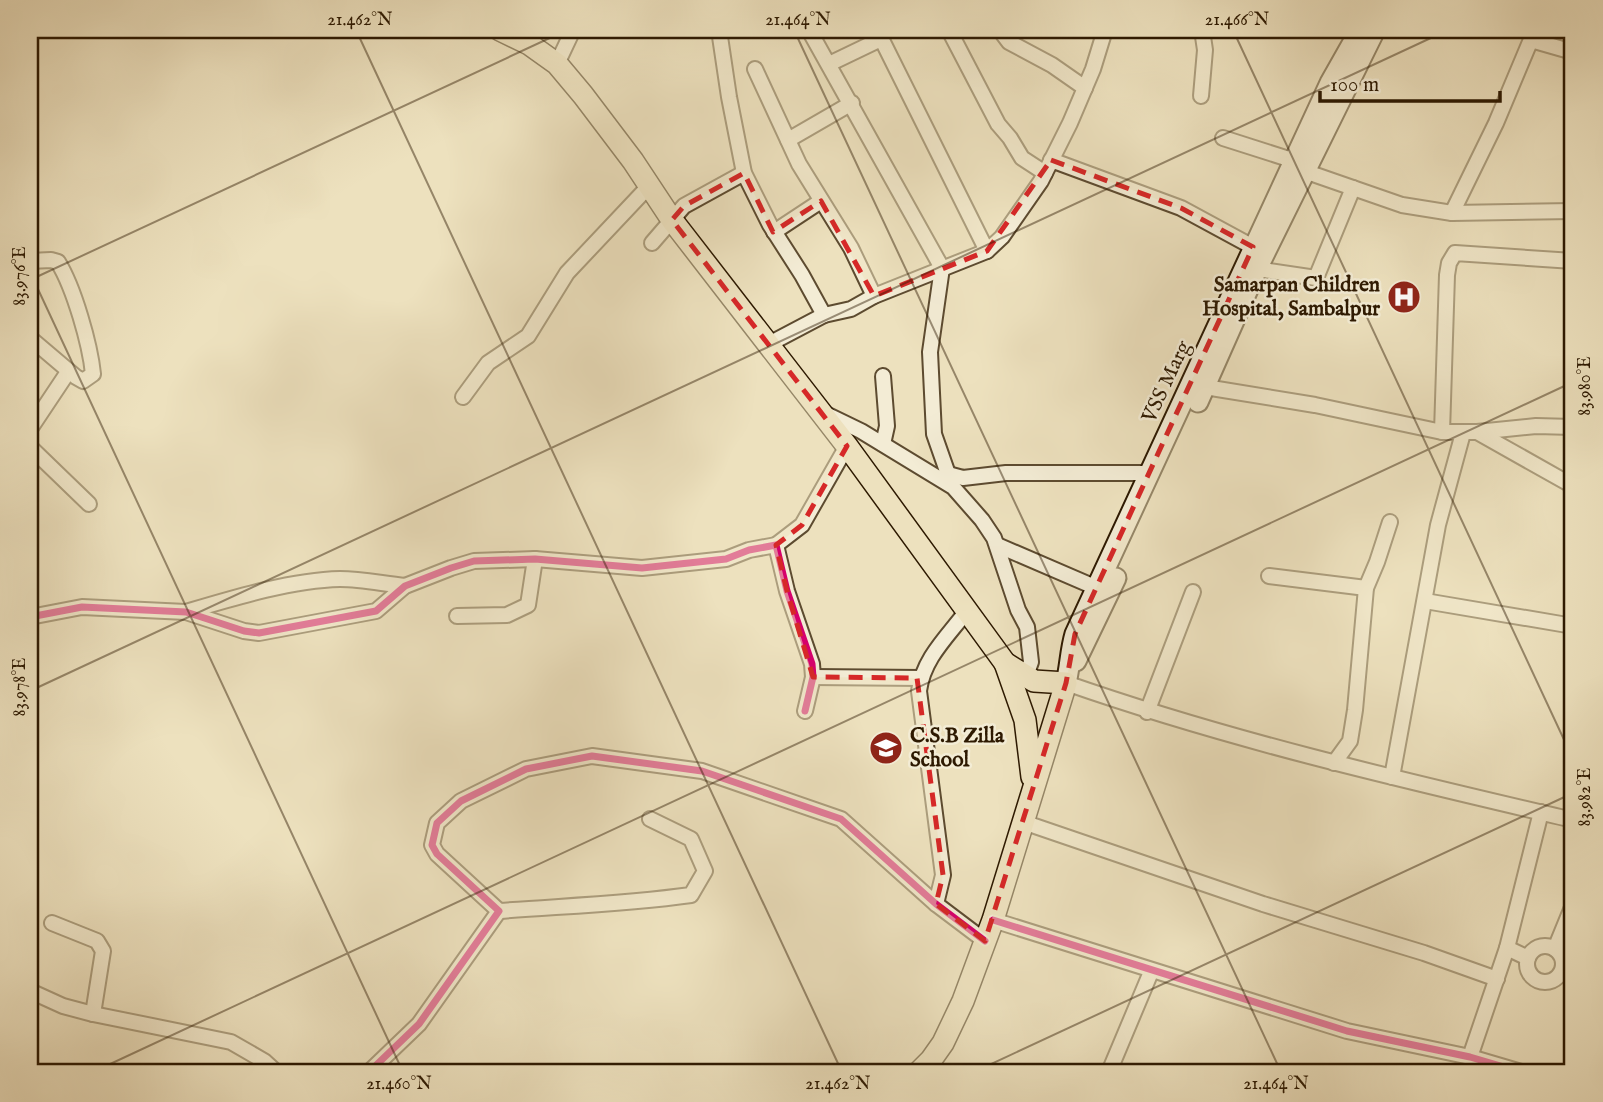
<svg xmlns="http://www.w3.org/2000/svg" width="1603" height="1102" font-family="'IM FELL English',serif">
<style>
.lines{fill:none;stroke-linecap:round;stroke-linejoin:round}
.street-casing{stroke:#5d4b30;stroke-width:18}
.secondary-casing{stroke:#2d1901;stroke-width:23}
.primary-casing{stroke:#2d1901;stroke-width:24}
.street{stroke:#f3ecd5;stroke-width:14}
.secondary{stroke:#f3ecd5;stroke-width:19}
.primary{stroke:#ede1be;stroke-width:21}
.cycleway-casing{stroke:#f3ecd5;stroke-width:11}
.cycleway{stroke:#d6006c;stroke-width:7}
.marked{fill:none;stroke:#d62828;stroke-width:5;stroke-dasharray:14 9;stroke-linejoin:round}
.ticks{fill:none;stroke:#2d1901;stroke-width:2;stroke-opacity:0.45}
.labels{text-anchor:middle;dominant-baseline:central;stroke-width:5;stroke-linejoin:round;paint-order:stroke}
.poi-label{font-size:21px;font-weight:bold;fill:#2d1901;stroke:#f3ecd5;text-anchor:end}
.street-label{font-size:21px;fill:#2d1901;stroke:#f3ecd5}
.neatline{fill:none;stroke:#2d1901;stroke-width:2.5}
.ticks-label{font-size:18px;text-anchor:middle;fill:#2d1901}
</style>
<rect width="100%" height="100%" fill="#ede1be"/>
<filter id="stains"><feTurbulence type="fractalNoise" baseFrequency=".00286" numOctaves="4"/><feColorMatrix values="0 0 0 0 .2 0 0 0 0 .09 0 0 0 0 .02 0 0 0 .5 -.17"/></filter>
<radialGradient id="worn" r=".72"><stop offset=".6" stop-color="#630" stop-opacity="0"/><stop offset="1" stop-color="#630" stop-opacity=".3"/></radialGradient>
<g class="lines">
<defs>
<g id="street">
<path d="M719,30l10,67 15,76 26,52 32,50 22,40"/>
<path d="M809,30l133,238 -12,84 4,82 14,40"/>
<path d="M877,30l110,221"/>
<path d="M949,30l49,94 12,14 12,20 23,15"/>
<path d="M1000,30l9,12 43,23 33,23"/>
<path d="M1531,40l42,12"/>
<path d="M557,64l16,-34"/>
<path d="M829,64l52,-25"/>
<path d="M755,69l44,95 52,84 23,48"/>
<path d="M1201,96l4,-46 -3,-20"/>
<path d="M1223,138l72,23"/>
<path d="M788,140l64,-37"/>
<path d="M1051,160l130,48 72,39"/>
<path d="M1307,172l95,33 50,8 121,-2"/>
<path d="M1452,213l44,-90 39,-93"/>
<path d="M774,232l47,-31"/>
<path d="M652,243l32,-37 60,-33"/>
<path d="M30,261l21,-1 7,2c16,26 32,82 35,112l-10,7 -7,-4 -46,-39"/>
<path d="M1257,269l59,9 37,-90"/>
<path d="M769,344l55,-29 27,-6 23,-13 113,-45 15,-14 39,-56 29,-58 23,-54 12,-39"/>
<path d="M1205,387l110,18 127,27h35l96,54"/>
<path d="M463,397l25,-34 40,-27 39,-63 83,-88"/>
<path d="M828,415l33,16 92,56 29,33 12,18 24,72 9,17 4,35 -5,14"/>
<path d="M30,429l38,-57"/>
<path d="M1442,432l5,-157 2,-12 6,-10 118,8"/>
<path d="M1477,432l59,-6 37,1"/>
<path d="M883,444l4,-18 -4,-50"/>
<path d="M30,447l59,57"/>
<path d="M940,478l8,-4 15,4 43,-5h144"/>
<path d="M776,545l26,-20 45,-79"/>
<path d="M997,545l100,43"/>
<path d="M1269,576l97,12"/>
<path d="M1425,601l148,25"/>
<path d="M186,612c47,-14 106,-32 154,-33 22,0 44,5 65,7"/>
<path d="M457,616l50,-1 21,-10 7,-46"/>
<path d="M30,617l52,-10 104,5 58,19 15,2 117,-22 29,-25 46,-18 23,-7 61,-2 107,9 84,-9 23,-9 27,-5 11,46 25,73 1,13 -8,34"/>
<path d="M813,677l108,1"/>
<path d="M1066,683c166,58 336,97 507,137"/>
<path d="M1147,712l46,-120"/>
<path d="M1334,763l16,-22 5,-31 11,-122 11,-26 13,-40"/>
<path d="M1392,777l46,-252 25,-92"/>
<path d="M1023,822l240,82 161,49 73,26"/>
<path d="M936,904l7,-29 -24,-184c4,-32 28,-54 47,-79"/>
<path d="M499,911c65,-5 128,-7 192,-16l14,-24 -14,-32 -41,-20"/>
<path d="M993,920l354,111 123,26 51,15"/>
<path d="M52,923l45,18 6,10 -10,63"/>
<circle cx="1545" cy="964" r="18"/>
<path d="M1555,949l18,-44"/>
<path d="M1528,958l-21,-10 34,-136"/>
<path d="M30,991l33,15 30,8 138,28 33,19 12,11"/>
<path d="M1470,1057l37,-109"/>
<path d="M369,1072l50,-48 80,-113 -62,-57 -5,-9 5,-22 24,-22 65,-32 66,-13 110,15 139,48 95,85 49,37"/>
<path d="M1109,1072l42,-100"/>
</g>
<g id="secondary">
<path d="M1198,402l59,-133 118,-239"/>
<path d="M1076,661l40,-83"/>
<path d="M1066,683c4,-16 4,-32 9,-49l255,-551 30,-53"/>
</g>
<g id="primary">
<path d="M500,30l29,14 28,20 26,31 50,66 39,59 175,226 158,217 29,18 32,2 -73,237 -30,81 -20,42 -12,17 -12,12"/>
<path d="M1005,663l20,57 7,57"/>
</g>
</defs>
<use href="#street" class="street-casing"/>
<use href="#secondary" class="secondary-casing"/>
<use href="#primary" class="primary-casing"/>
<use href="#street" class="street"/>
<use href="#secondary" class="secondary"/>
<use href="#primary" class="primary"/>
<defs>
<g id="cycleway">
<path d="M30,617l52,-10 104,5 58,19 15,2 117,-22 29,-25 46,-18 23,-7 61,-2 107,9 84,-9 23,-9 27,-5 11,46 25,73 1,13 -8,34"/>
<path d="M993,920l354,111 123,26 51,15"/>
<path d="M369,1072l50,-48 80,-113 -62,-57 -5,-9 5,-22 24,-22 65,-32 66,-13 110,15 139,48 95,85 49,37"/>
</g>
</defs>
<use href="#cycleway" class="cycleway-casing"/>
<use href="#cycleway" class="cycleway"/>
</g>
<path d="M0 0H1603V1102H0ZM1051,160l130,48 72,39 -178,387 -9,49 -81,258 -49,-37 7,-29 -26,-197 -104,-1 -26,-86 -11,-46 26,-20 45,-79 -175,-226 12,-14 60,-33 29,59 48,-31 53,95 113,-45z" fill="#ede1be" fill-opacity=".55" fill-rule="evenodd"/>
<path class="marked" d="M1051,160l130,48 72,39 -178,387 -9,49 -81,258 -49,-37 7,-29 -26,-197 -104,-1 -26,-86 -11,-46 26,-20 45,-79 -175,-226 12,-14 60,-33 29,59 48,-31 53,95 113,-45z"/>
<path class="ticks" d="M356,30l486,1042M794,30l487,1042M1233,30l340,729M30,272l373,800M30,280l537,-250M30,691l1418,-661M93,1072l1480,-690M974,1072l599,-279"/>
<defs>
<symbol id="hospital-disc" viewBox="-11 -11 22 22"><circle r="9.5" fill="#8f2418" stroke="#f3ecd5"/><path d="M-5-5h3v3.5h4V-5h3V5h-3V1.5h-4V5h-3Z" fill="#fff"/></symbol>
<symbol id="school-disc" viewBox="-11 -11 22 22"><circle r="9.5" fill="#8f2418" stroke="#f3ecd5"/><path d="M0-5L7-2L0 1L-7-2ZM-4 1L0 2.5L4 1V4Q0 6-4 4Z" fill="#fff"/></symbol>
</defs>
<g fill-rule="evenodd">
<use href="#hospital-disc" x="1385" y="278" width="38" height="38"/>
<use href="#school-disc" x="867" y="729" width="38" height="38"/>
</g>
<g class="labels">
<g class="poi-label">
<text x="1380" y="285">Samarpan Children<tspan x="1380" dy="24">Hospital, Sambalpur</tspan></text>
<text x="910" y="736" text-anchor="start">C.S.B Zilla<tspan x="910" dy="24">School</tspan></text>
</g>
<g class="street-label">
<text transform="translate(1167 382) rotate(-65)">VSS Marg</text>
</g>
</g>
<rect width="1603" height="1102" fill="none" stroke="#ede1be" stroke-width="77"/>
<path d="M1320 91v10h180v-10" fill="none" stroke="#2d1901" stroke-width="3.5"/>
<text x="1330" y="91" font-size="21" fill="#2d1901" stroke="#f3ecd5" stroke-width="5" paint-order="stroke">100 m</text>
<rect x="38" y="38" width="1526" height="1026" class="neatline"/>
<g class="ticks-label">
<text x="360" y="25">21.462°N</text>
<text x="798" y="25">21.464°N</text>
<text x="1237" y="25">21.466°N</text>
<text transform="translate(19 276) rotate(-90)" y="6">83.976°E</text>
<text transform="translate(1584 386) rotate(-90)" y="6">83.980°E</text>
<text transform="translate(19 687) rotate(-90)" y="6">83.978°E</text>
<text transform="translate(1584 797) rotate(-90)" y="6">83.982°E</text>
<text x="399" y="1089">21.460°N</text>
<text x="838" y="1089">21.462°N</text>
<text x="1276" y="1089">21.464°N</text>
</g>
<rect width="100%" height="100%" filter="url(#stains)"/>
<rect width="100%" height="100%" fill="url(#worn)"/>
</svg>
